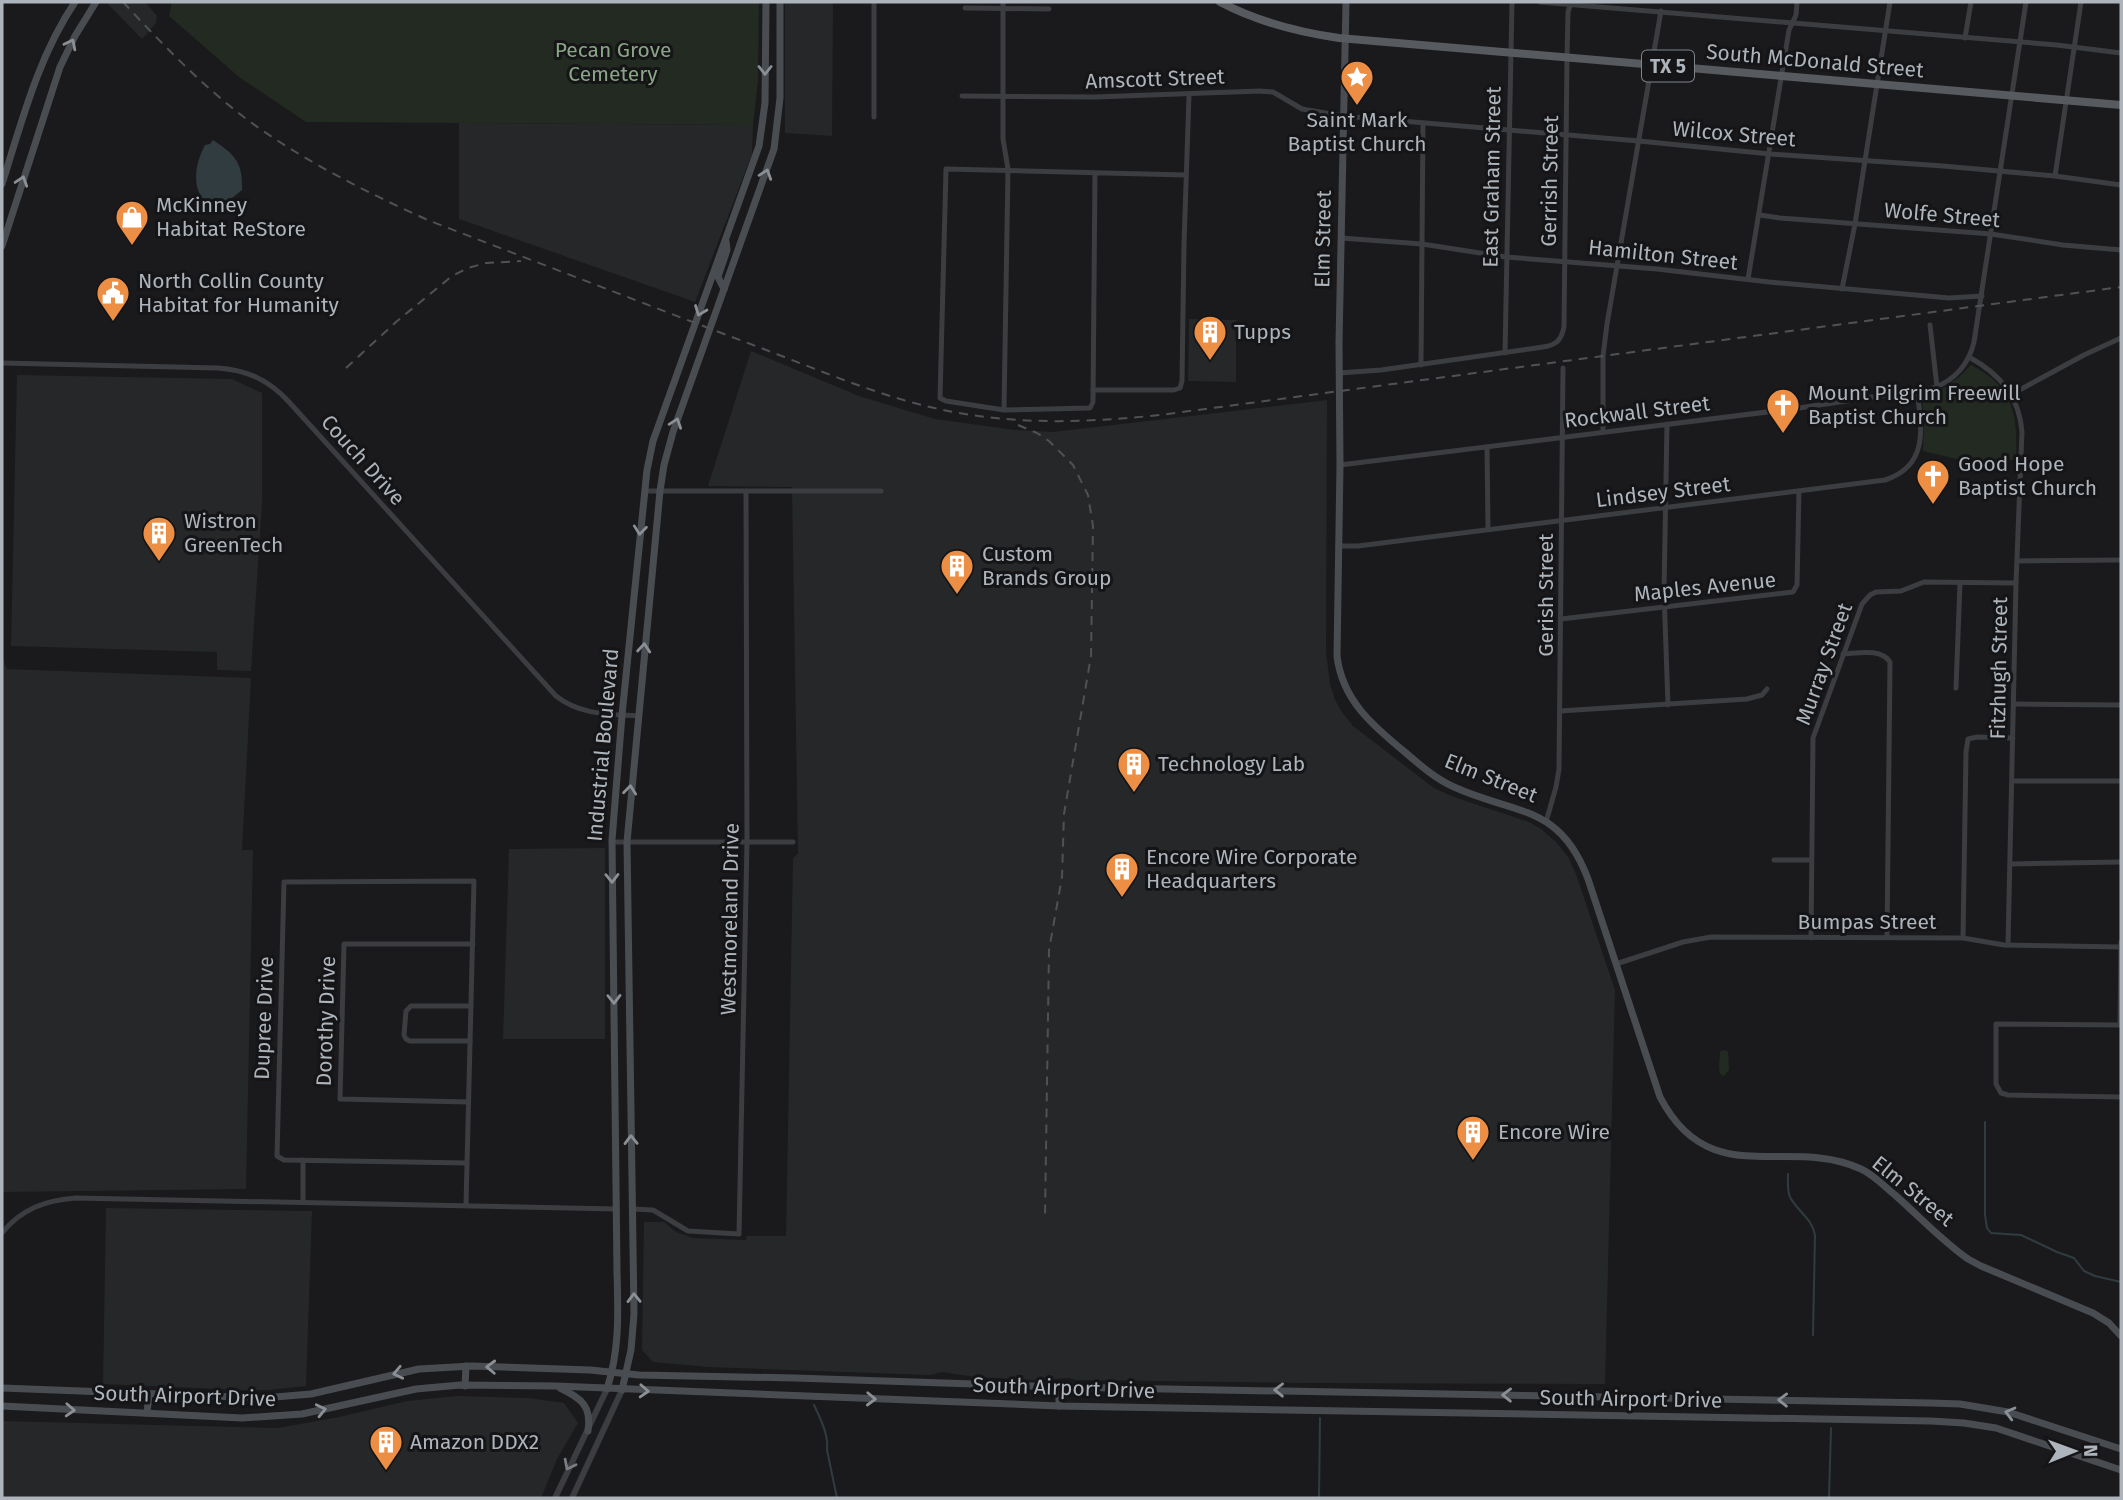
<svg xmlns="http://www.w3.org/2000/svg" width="2123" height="1500" font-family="'Fira Sans',sans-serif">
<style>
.built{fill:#262729}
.green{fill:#222a22}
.water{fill:#303c40}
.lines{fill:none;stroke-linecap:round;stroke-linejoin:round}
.stream{stroke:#303c40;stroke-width:2}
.minor{stroke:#3b3d41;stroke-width:5}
.tertiary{stroke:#3b3d41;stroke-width:6}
.secondary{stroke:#494d51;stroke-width:7}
.primary{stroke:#575b60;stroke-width:8}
.rail{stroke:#4e5256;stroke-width:2;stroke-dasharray:9 7;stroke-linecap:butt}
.oneway{stroke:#8a9096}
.oneway2{stroke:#7a7e84}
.labels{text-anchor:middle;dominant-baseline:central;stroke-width:6;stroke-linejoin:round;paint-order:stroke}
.shield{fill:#151517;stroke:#7f848a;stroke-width:2}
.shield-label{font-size:19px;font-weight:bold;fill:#adb4bb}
.park-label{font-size:21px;fill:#8aa585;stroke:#151517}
.street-label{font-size:21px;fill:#adb4bb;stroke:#151517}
.poi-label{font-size:21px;fill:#adb4bb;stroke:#151517;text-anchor:start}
</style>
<rect width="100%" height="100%" fill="#1a1a1c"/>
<g class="built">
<path d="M106,2h39l12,14 -1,7 -14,16z"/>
<path d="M785,2h48l-1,134 -47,-3z"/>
<path d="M459,123l294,2 -1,29 -57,148 -236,-83z"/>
<path d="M1189,319l47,1v62l-48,-1z"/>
<path d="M751,351l108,45 76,23 80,11 38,2 274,-32 -1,252 4,32 5,16 7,12 11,14 81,62 20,9 75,25 12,7 15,13 12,15 8,17 39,116 -10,394 -297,-1 -231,-3 -8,-2 -21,1 -2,-2 -7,3 -64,-3 -33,-5 -12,3 -222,-8 -55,-5 -11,-12 2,-128h20l12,10 17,6 53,2 1,-4h39l7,-378 5,-4 -6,-367 -84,-1z"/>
<path d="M17,375l215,4 30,14v110l-11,168 -34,-1v-18l-206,-6z"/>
<path d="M2,655l5,14 244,9 -9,172h11l-7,339 -244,3z"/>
<path d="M605,848v191h-102l6,-190z"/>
<path d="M106,1208l206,3 -6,175 -37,4h-26l-140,-6z"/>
<path d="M458,1396l70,2 36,5 14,20 -21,36 -16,39h-539v-77l276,7 61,-11 68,-16z"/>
</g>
<g class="green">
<path d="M172,2h587l-1,79 -5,44 -447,-3 -67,-45 -70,-61z"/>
<path d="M1971,365c43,22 47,50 45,95l-51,1 -42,-10 1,-30 -2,-25 19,-6 18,-13z"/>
<path d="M1722,1050l6,1 1,19 -5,6 -4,-2 -1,-7 1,-15z"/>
</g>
<path class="water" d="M213,140c22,15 30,22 29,50l-15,12 -6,-3 -3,3 -14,-1c-13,-17 -8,-39 1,-56l5,-1z"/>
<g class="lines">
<g class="stream">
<path d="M1985,1122v93l2,13 4,5 30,2 36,17 17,6 10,13 11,5 26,6"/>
<path d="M1788,1174c0,7 -1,16 2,23 7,14 22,21 25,38l-2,100"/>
<path d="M814,1405c6,13 15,30 13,45l10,48"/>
<path d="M1319,1498l1,-80"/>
<path d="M1829,1498l2,-70"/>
</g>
<g class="minor">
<path d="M1003,2v137l5,30 -4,241"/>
<path d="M1540,2l517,43 64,8"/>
<path d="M965,8l84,1"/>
<path d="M1965,38l6,-36"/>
<path d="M962,96l133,1 165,-6 13,1 29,17 41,7 296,25 131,13 173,12 112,10 66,9"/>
<path d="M874,117v-115"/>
<path d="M1095,173l-2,229 -3,6 -86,2 -58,-9 -6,-3 6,-229 240,6"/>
<path d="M2055,176l26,-174"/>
<path d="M1760,215l20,3 211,16 72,11 58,5"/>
<path d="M1341,238l81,6 84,13 151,12 112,13 180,16 33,-2"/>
<path d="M1748,279l41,-249 7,-15 1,-13"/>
<path d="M1842,289l13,-65 35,-222"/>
<path d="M1930,325l7,62"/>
<path d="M1505,353l7,-351"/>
<path d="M1969,357c31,17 50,39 53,75l-6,151 -8,362"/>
<path d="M2,363l216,5c29,2 51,12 71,34l267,294c24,19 52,18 82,20"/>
<path d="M1421,365l2,-242"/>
<path d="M1339,373l42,-3 162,-23c13,-2 18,-6 21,-20l3,-269 1,-46 3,-9"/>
<path d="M1093,390h81l6,-2 2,-7 2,-137 5,-149"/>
<path d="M2012,394l72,-39 37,-17"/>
<path d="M1667,424l-3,168 4,113"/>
<path d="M1603,431v-75l4,-32 54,-313"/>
<path d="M1487,447l1,81"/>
<path d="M1340,465l459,-57 134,-20c21,-7 36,-24 41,-46l52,-340"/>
<path d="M645,491h236"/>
<path d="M1339,546h19l527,-66c44,-14 37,-53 32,-89"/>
<path d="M2018,561l103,-1"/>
<path d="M1561,619l232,-27 4,-7 2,-94"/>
<path d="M1843,654c16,-1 38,-6 47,8l-3,275"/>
<path d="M1956,688l4,-105"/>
<path d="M2015,704l106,1"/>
<path d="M1560,711l187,-12 15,-4 5,-6"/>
<path d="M2013,781h108"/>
<path d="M1546,822l10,-35 3,-18 4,-401"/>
<path d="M612,842h181"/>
<path d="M1774,860h37"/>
<path d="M2010,864l111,-2"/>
<path d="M1811,938l2,-200 49,-134 8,-9 6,-3 25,-1 23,-9 92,1"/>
<path d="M1963,938l3,-186 2,-13 9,-2 36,1"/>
<path d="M1616,964l67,-22 28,-5 252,1 41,7 117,2"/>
<path d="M2120,1025l1,-83"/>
<path d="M2121,1025l-125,-1v60l5,9 7,2 113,2"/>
<path d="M470,1041h-60l-4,-2 -2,-4 2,-24 5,-5h60"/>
<path d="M468,1102l-128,-3 4,-155h129"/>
<path d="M303,1202v-42"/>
<path d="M466,1205l8,-324 -190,1 -7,274 7,4 183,3"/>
<path d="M632,1209l21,1 35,21 51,3 8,-392 -1,-350"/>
<path d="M2,1233c19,-24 44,-33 74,-35l541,11"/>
</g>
<g class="tertiary">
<path d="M555,1498l52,-109"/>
<path d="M572,1498l50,-108"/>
</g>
<g class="secondary">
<path d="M1346,2l-7,341 1,122 -3,191c5,44 36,70 69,97 15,13 30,26 48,34 62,28 106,17 134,92l72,218c50,96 128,38 201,72 13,6 23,17 34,26 24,21 47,46 73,64l13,7 112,47 16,10 12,13"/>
<path d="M2,184c20,-63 36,-127 73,-182"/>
<path d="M2,246l58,-179 15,-31 21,-34"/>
<path d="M724,289l-6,-12 9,-27 -1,-9"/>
<path d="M465,1386l1,-20"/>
<path d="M2,1388l261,10 48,-4 108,-25 53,-3 118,4 49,5 156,3 264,9 872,16 29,1 48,8 113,37"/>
<path d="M560,1388c21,10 32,18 28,43"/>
<path d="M607,1389c13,-40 11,-77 10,-118l-5,-431 10,-125 25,-245 6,-29 106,-295 6,-43 1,-101"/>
<path d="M622,1390l9,-40 3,-36 -7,-472 33,-351 4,-26 9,-33 101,-283 6,-51v-96"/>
<path d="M2,1406l240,12 60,-4 114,-25 44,-4 96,1 503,20 872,15 33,2 32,5 125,42"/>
<path d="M1059,1406v-19"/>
<path d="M147,1413l2,-19"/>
</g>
<path class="primary" d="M1220,2c38,20 77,30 119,36l782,67"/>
<g class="rail">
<path d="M123,2c41,44 84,89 133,124 54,38 114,68 174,95 107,41 215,83 323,124 67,25 135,56 206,68 69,12 132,9 201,2l961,-128"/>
<path d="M346,368l50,-46 56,-46 16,-8 18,-5 35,-2"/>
<path d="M1018,425l19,8 12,8 24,24 15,30 5,31 -2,130 -27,158 -2,63 -13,73 -4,267"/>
</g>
</g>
<defs><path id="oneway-chevron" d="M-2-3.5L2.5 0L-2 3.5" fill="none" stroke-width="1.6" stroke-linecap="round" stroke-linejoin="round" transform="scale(1.75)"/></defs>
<g class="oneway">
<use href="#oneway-chevron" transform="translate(71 44) rotate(-63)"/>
<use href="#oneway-chevron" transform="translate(765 70) rotate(90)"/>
<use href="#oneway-chevron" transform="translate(766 174) rotate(-71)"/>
<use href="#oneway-chevron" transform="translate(22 181) rotate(-72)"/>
<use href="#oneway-chevron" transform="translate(700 311) rotate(111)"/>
<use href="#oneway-chevron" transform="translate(676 423) rotate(-71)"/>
<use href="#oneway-chevron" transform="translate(640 530) rotate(96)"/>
<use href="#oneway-chevron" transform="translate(644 648) rotate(-85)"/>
<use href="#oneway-chevron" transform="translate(630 790) rotate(-84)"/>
<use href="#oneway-chevron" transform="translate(612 878) rotate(89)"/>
<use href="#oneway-chevron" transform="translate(614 999) rotate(89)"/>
<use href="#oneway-chevron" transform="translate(631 1140) rotate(-91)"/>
<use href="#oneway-chevron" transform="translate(634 1298) rotate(-91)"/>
<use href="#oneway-chevron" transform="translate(491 1367) rotate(-178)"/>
<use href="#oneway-chevron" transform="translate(398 1373) rotate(168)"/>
<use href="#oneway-chevron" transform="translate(1279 1390) rotate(-179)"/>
<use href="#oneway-chevron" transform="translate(644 1391) rotate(3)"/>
<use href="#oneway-chevron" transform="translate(1507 1395) rotate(-179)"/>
<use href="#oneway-chevron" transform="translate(871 1399) rotate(2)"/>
<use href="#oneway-chevron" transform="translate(1783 1400) rotate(-179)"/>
<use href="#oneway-chevron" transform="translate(70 1410) rotate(3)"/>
<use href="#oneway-chevron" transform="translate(321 1410) rotate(-13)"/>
<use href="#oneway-chevron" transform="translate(2010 1413) rotate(-165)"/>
</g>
<use class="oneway2" href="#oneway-chevron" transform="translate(569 1465) rotate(117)"/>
<defs>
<symbol id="sight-pin" viewBox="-11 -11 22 30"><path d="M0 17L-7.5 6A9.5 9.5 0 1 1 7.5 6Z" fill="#ec8e43" stroke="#151517"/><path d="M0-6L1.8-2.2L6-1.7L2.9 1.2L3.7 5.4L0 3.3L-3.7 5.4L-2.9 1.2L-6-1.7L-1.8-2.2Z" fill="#fff"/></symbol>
<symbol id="shop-pin" viewBox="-11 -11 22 30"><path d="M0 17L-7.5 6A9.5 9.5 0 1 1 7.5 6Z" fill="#ec8e43" stroke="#151517"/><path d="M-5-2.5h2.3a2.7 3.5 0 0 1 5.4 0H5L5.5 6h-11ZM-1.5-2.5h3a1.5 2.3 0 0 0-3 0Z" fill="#fff"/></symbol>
<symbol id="civic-pin" viewBox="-11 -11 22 30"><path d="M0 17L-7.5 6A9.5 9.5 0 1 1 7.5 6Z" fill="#ec8e43" stroke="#151517"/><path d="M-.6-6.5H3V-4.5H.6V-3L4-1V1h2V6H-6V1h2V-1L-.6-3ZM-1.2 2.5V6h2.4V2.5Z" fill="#fff"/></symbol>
<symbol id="building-pin" viewBox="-11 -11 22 30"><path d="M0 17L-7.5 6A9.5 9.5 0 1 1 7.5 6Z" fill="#ec8e43" stroke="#151517"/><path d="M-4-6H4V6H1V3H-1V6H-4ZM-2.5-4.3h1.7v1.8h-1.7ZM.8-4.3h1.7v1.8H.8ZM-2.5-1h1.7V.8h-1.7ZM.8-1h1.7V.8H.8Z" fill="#fff"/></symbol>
<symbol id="church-pin" viewBox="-11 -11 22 30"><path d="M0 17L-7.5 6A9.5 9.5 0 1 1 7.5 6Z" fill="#ec8e43" stroke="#151517"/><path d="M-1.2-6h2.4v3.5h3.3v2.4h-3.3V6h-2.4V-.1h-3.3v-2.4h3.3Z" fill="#fff"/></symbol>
</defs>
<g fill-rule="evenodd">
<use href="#sight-pin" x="1338" y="58" width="38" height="52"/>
<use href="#shop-pin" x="113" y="198" width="38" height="52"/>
<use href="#civic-pin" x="94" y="274" width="38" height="52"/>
<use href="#building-pin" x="1191" y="313" width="38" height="52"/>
<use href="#church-pin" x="1764" y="386" width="38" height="52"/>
<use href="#church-pin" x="1914" y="457" width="38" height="52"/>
<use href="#building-pin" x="140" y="514" width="38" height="52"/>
<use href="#building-pin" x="938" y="547" width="38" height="52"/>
<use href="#building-pin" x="1115" y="745" width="38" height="52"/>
<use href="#building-pin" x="1103" y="850" width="38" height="52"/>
<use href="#building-pin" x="1454" y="1113" width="38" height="52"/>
<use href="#building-pin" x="367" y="1423" width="38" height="52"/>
</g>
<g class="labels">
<rect class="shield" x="1642" y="50.5" width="52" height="31" rx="5"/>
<g class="shield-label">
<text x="1668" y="66">TX 5</text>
</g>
<g class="park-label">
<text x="613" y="50">Pecan Grove<tspan x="613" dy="24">Cemetery</tspan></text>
</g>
<g class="street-label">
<text transform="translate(1815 61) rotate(5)">South McDonald Street</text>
<text transform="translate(1155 79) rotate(-2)">Amscott Street</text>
<text transform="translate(1734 134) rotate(5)">Wilcox Street</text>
<text transform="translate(1492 177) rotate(-89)">East Graham Street</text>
<text transform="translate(1550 181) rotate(-89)">Gerrish Street</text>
<text transform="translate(1942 215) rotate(5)">Wolfe Street</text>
<text transform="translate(1323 239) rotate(-89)">Elm Street</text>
<text transform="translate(1663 255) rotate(6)">Hamilton Street</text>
<text transform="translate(1637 412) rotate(-7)">Rockwall Street</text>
<text transform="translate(363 460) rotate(48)">Couch Drive</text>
<text transform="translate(1663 492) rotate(-7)">Lindsey Street</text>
<text transform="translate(1705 587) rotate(-6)">Maples Avenue</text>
<text transform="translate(1546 595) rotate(-90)">Gerish Street</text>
<text transform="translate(1824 664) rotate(-70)">Murray Street</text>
<text transform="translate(1999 668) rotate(-89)">Fitzhugh Street</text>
<text transform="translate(603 745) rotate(-85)">Industrial Boulevard</text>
<text transform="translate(1491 778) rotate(22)">Elm Street</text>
<text transform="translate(730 919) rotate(-89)">Westmoreland Drive</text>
<text x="1867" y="922">Bumpas Street</text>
<text transform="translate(264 1018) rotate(-88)">Dupree Drive</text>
<text transform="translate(326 1021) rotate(-88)">Dorothy Drive</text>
<text transform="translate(1913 1191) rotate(39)">Elm Street</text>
<text transform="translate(1064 1388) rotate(2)">South Airport Drive</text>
<text transform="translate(185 1396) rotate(2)">South Airport Drive</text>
<text transform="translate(1631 1399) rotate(1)">South Airport Drive</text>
</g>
<g class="poi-label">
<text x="1357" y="120" text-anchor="middle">Saint Mark<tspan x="1357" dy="24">Baptist Church</tspan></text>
<text x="156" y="205">McKinney<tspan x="156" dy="24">Habitat ReStore</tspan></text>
<text x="138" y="281">North Collin County<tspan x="138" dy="24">Habitat for Humanity</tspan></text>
<text x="1234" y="332">Tupps</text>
<text x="1808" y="393">Mount Pilgrim Freewill<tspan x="1808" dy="24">Baptist Church</tspan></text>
<text x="1958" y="464">Good Hope<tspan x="1958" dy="24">Baptist Church</tspan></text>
<text x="184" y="521">Wistron<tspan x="184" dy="24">GreenTech</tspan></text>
<text x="982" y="554">Custom<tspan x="982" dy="24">Brands Group</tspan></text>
<text x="1158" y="764">Technology Lab</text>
<text x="1146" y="857">Encore Wire Corporate<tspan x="1146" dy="24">Headquarters</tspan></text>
<text x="1498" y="1132">Encore Wire</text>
<text x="410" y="1442">Amazon DDX2</text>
</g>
</g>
<rect width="2123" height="1500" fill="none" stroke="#adb4bb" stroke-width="7"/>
<g transform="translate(2074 1451) rotate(89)" stroke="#151517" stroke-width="5" paint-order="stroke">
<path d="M0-5L12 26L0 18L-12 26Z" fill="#adb4bb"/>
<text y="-10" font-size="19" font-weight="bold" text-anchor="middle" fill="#adb4bb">N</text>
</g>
</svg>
